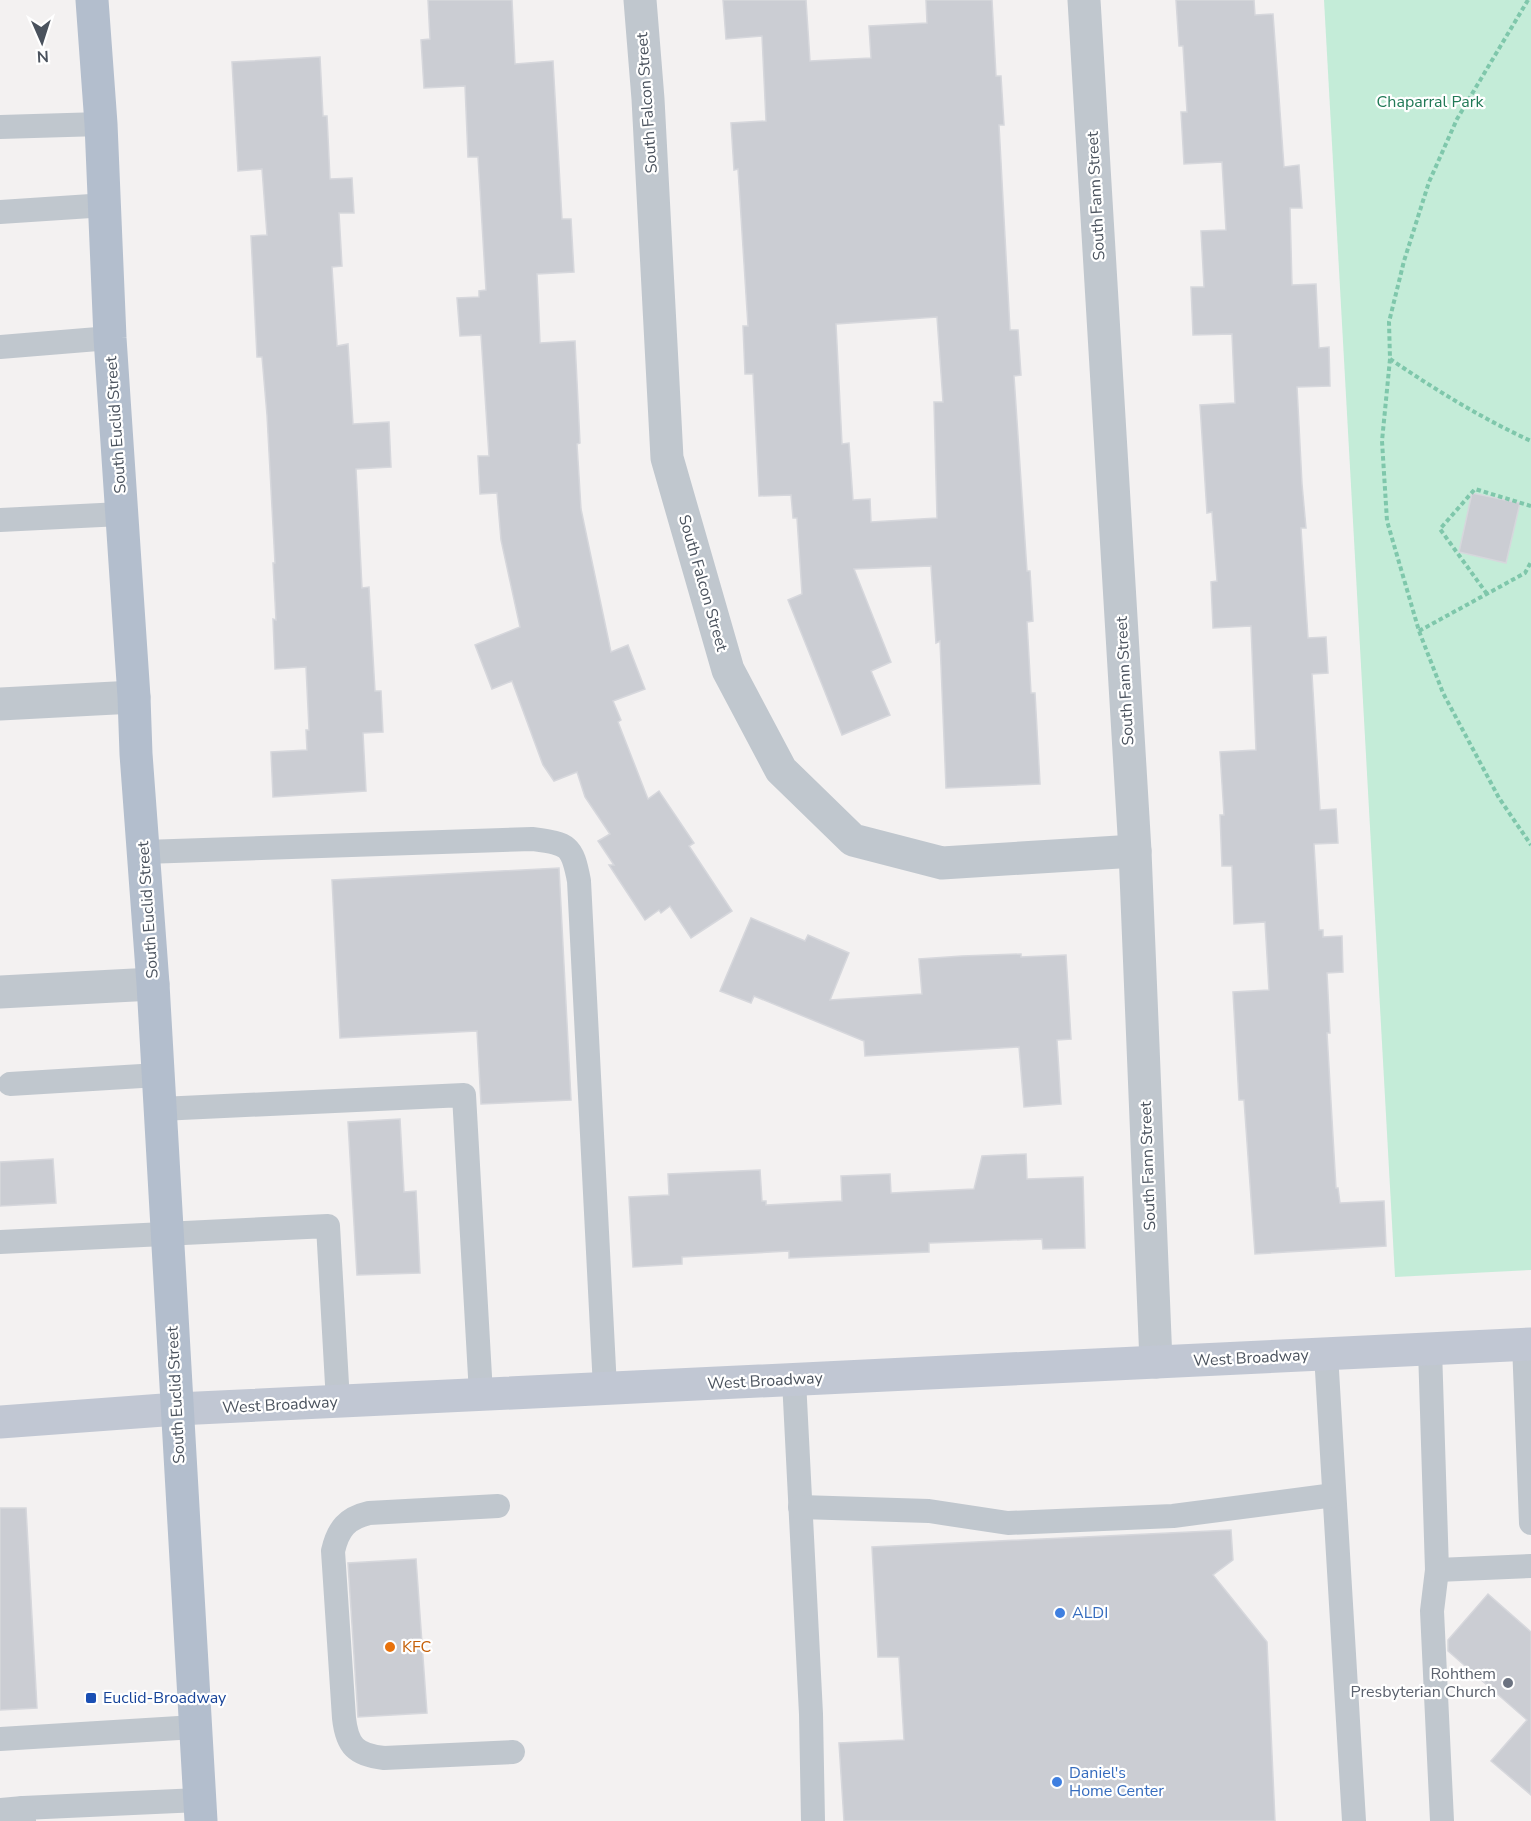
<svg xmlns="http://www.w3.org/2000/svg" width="1531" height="1821" font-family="'Nunito Sans',sans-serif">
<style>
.green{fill:#c4ecd8}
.building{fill:#cbcdd3;stroke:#d6d7dc;stroke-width:1.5;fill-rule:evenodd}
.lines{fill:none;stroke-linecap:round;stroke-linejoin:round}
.path{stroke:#7fc7ab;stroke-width:4;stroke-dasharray:4.5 3;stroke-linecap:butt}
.service{stroke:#c0c7ce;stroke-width:24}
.minor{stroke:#c0c7ce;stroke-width:33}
.secondary{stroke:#c1c7d3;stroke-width:33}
.primary{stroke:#b3becd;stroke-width:33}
.shop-dot{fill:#3f7fe0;stroke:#fff;stroke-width:2}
.food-dot{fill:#e8710a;stroke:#fff;stroke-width:2}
.worship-dot{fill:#6b7280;stroke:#fff;stroke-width:2}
.transit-dot{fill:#1a4fb4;stroke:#fff;stroke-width:2}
.labels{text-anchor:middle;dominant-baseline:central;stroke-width:4.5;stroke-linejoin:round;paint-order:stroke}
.park-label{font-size:16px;fill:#207956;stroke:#fff}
.street-label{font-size:16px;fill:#4a525d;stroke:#fff}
.shop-label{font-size:16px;fill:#366cbe;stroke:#fff;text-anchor:start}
.food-label{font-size:16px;fill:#c56008;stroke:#fff;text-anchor:start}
.worship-label{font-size:16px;fill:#5b616d;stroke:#fff;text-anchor:end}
.transit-label{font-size:16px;fill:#164399;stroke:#fff;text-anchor:start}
</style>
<rect width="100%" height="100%" fill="#f3f1f1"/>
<path class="green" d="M1324,0h207v1270l-136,7z"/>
<g class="building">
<path d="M428,0h84l3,64 38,-3 9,158h9l3,53 -37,2 3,69 35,-2 5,102 -3,1 4,65 30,143 17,-7 17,44 -32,12 8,19 -3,2 30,77 11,-8 35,52 -5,3 43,65 -41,27 -21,-32 -9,7 -2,-3 -14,10 -36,-55h5l-16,-24 12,-7 -25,-37 -8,-25 -23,9 -11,-16 -31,-84 -20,8 -17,-44 45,-18 -19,-87 -4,-47 -17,1 -2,-38h11l-8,-121 -21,1 -3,-38 22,-1v-6l7,-1 -8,-133h-10l-3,-71 -41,2 -3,-48 9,-1z"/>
<path d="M723,0h83l4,61 61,-3 -2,-32 58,-3 -1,-23h66l4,76h5l3,49h-5l11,205h8l3,45 -7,1 13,195h3l3,50 -6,1 4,71h4l5,91 -94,4 -6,-147 -4,2 -5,-77 -77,3 37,93 -20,9 19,44 -48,20 -19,-48 -35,-87 14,-6 -5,-76h-4l-2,-23 -32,1 -6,-122h-8l-2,-48h5l-10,-157 -4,1 -3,-47 35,-2 -4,-85 -36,3zM937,317l6,85h-9l3,116 -66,4 -1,-23 -17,1 -4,-57 -7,1 -6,-120z"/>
<path d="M1176,0h78l1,15 18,-1 11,153 15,-2 3,43h-12l2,77 24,-1 3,64 10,-1 1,39 -33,1 5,97 4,44h-5l7,110 18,-1 2,36 -16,1 8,136 16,-1 2,34 -24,1 5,86h4v7l19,-1 1,36 -16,1 3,60h-3l9,155h2l2,15 44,-2 2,45 -131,8 -11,-154h-5l-6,-108 36,-2 -4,-68 -31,2 -2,-58h-10l-2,-51h4l-4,-63 36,-2 -5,-124 -38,2 -2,-46 6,-1 -5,-69 -5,1 -7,-108 35,-2 -3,-69 -39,1 -2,-48h13l-3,-56 25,-1 -4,-68 -38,2 -3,-52h6l-4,-66h-4z"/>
<path d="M320,57l3,59h4l3,63 22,-1 2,35h-15l3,53 -10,1 5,79 11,-2 5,80 36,-2 2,45 -35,2 6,119 7,-1 6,104h6l2,41 -20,1 3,58 -93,6 -2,-45 36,-2 -1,-20h3l-3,-63 -31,2 -2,-50 3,1 -3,-57h2l-8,-148 -5,-58h-5l-6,-121 16,-1 -5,-66 -24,2 -6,-109z"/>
<path d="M1472,493l48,10 -14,60 -47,-11z"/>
<path d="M559,868l12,232 -90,4 -4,-73 -137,7 -8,-158z"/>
<path d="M751,918l54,23 3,-6 41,18 -19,47 92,-6 -3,-35 43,-3 59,-2v3l45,-2 5,84 -14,1 4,64 -37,3 -5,-60 -154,9 -1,-15 -110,-45 -3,7 -31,-12z"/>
<path d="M400,1119l4,73 12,-1 4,82 -63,2 -9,-153z"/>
<path d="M1026,1154l1,25 56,-2 2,71 -42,1 -1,-10 -113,4v9l-140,6v-7l-107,6v7l-49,3 -4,-70 40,-2 -1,-21 92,-4 2,31h4v4l76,-4 -1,-25 49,-2 1,19 83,-4 8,-33z"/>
<path d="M53,1159l3,44 -56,3v-44z"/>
<path d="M0,1508h26l11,200 -37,2z"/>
<path d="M1231,1530l2,30 -20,15 54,67 8,179h-431l-5,-78 65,-3 -5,-83h-21l-6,-110z"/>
<path d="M416,1559l11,154 -69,4 -10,-154z"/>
<path d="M1488,1594l43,38v163l-40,-34 36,-41 -79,-69v-11z"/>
</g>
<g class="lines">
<g class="path">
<path d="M1528,0l-71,119 -28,63 -25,79 -15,61 1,37c46,31 91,59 141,82"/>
<path d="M1390,359l-8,82 5,80 32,110 24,62 56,105 32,47"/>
<path d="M1487,594l-47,-65 35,-40 56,17"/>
<path d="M1419,631l106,-58 6,-11"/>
</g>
<g class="service">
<path d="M0,127l101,-3"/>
<path d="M0,212l106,-7"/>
<path d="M0,347l110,-9"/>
<path d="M0,520l121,-6"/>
<path d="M144,852l388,-13c36,5 40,5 47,42l26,507"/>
<path d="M10,1084l148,-9"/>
<path d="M160,1109l304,-14 17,299"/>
<path d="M0,1242l328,-16 10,176"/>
<path d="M1524,1344l7,179"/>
<path d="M1430,1349l7,221 -5,41 10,210"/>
<path d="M1326,1354l28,467"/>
<path d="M794,1380l17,334 2,107"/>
<path d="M498,1506l-129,7c-22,5 -31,16 -36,38l11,167c3,28 12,37 40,40l129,-6"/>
<path d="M800,1507l129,4 79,12 165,-7 161,-21"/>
<path d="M1437,1570l94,-4"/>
<path d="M0,1739l195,-12"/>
<path d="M23,1808l176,-8"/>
<path d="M0,1810l23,-2 1,13"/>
</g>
<g class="minor">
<path d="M640,0l8,99 19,359 61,212 53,100 72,70 89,23 193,-12"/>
<path d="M1084,0l51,851 21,511"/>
<path d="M0,704l134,-7"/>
<path d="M0,992l153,-8"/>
</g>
<path class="secondary" d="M0,1422l177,-13 1354,-65"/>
<path class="primary" d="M92,0l9,124 9,214 24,359 2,57 17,230 48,837"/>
</g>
<g class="shop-dot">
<circle cx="1060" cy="1613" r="6"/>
<circle cx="1057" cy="1782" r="6"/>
</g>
<circle class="food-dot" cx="390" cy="1647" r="6"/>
<circle class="worship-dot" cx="1508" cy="1683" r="6"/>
<rect class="transit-dot" x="85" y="1692" width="12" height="12" rx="3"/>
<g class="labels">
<g class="park-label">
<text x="1430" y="102">Chaparral Park</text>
</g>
<g class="street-label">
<text transform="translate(647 103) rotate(-94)">South Falcon Street</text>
<text transform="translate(1096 196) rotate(-93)">South Fann Street</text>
<text transform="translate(116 425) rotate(-94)">South Euclid Street</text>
<text transform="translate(703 583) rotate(74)">South Falcon Street</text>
<text transform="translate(1125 681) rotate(-93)">South Fann Street</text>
<text transform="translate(148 910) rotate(-94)">South Euclid Street</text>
<text transform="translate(1148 1166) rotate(-92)">South Fann Street</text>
<text transform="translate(1251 1358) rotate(-3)">West Broadway</text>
<text transform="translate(765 1381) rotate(-3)">West Broadway</text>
<text transform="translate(176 1395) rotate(-93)">South Euclid Street</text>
<text transform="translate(280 1405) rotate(-3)">West Broadway</text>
</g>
<g class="shop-label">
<text x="1072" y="1613">ALDI</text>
<text x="1069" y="1773">Daniel's<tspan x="1069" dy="18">Home Center</tspan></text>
</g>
<g class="food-label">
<text x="402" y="1647">KFC</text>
</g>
<g class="worship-label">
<text x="1496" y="1674">Rohthem<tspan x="1496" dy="18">Presbyterian Church</tspan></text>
</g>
<g class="transit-label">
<text x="103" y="1698">Euclid-Broadway</text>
</g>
</g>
<g transform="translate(42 42) rotate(177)" stroke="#ffffff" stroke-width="4.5" paint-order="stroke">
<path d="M0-4.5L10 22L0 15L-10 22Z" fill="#4a525d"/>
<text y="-9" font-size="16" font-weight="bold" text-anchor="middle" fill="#4a525d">N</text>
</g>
</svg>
